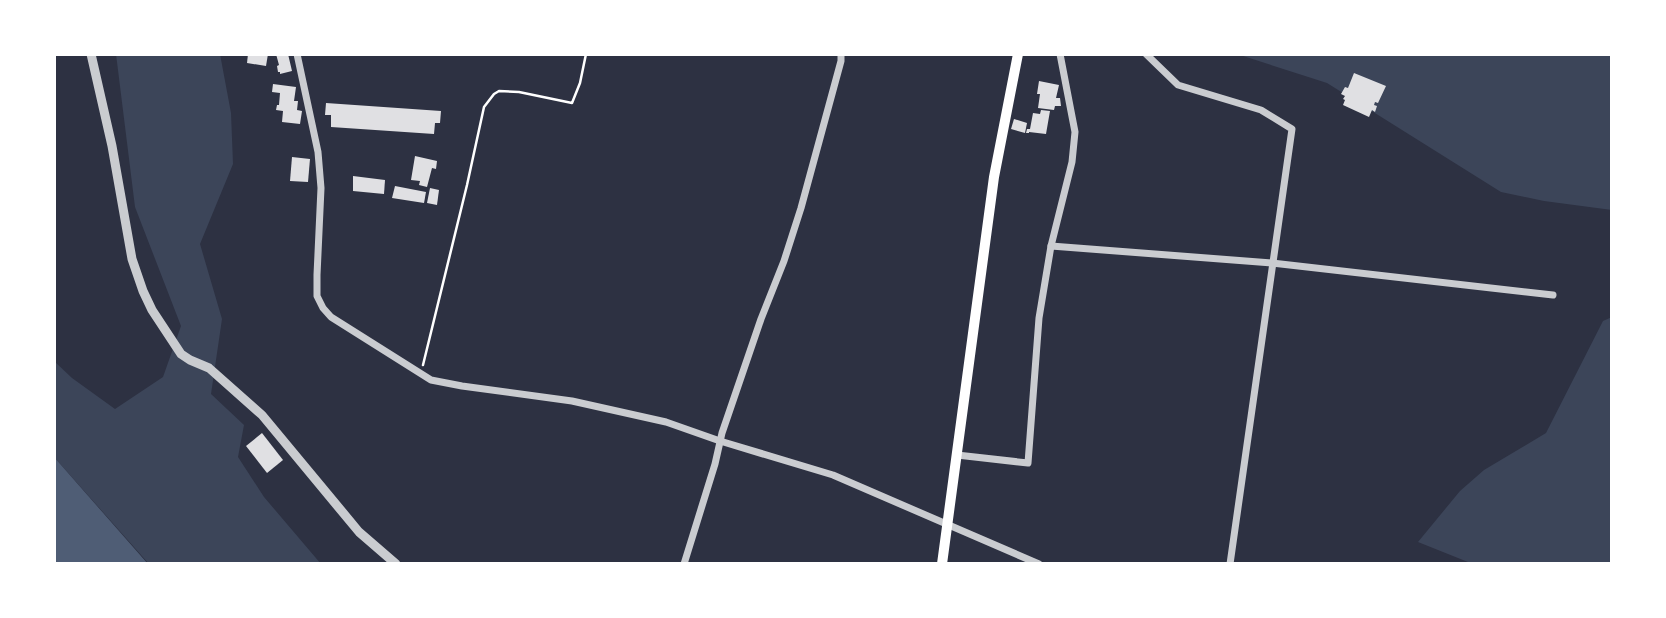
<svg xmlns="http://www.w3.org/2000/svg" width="1666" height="618" font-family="'Public Sans',sans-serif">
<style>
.green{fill:#3c4559}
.water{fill:#4f5d75}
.building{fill:#e0e0e3}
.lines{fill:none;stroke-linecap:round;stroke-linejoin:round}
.path{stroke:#fff;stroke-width:2.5}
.minor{stroke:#caccd0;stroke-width:7}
.tertiary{stroke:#caccd0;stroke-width:9}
.secondary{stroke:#fff;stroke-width:10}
</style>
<rect width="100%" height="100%" fill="#2d3142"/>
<g class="green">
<path d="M116,54h104l11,59 2,51 -33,80 22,75 -11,75 33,31 -6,32 26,40 57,67h-172l-95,-107v-96l18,17 43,31 48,-32 18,-51 -46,-119z"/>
<path d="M1237,54h375v156l-68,-9 -43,-9 -174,-109z"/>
<path d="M1612,317v247h-139l-55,-22 42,-51 24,-21 62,-37 57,-112z"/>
</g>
<path class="water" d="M54,457l94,107h1h-95z"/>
<g class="building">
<path d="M248,54h20l-2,12 -19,-3z"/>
<path d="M276,54h12l4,17 -12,3v-2h-2l-1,-6 2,-1z"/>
<path d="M1354,73l32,13 -8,17 -3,-1 -1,3 3,1 -2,6 -3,-2 -3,7 -26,-12 2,-5 -2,-1 2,-3 -4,-2 4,-7 3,1z"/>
<path d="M1039,81l20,4 -3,13h4l1,8h-6l-1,4 -16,-2 2,-14h-3z"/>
<path d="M273,84l23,3 -2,14h4l-1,9 5,1 -2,13 -18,-2 1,-11 -7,-1 1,-5h2l1,-12 -8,-1z"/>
<path d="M326,103l115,8 -1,12h-5l-1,11 -103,-7v-12h-6z"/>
<path d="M1041,110l9,1 -4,23 -17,-2v1h-3l1,-4h3l3,-16 7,1z"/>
<path d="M1014,119l13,4 -2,10 -14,-4z"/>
<path d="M415,156l22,5 -1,8 -4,-1 -5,19 -8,-2 1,-4 -9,-1z"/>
<path d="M292,157l18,2 -2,23 -18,-1z"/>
<path d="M353,176l32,4 -1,14 -31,-3z"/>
<path d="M395,186l31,6 -2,11 -32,-5z"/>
<path d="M430,188l9,2 -2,15 -10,-2z"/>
<path d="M262,433l21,27 -16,13 -21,-27z"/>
</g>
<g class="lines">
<path class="path" d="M423,365l44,-180 17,-78 10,-13 5,-3 20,1 53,11 8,-20 6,-29"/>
<g class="minor">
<path d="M297,54l21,98 3,36 -4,87v21l6,12 8,9 100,63 31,6 110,15 94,21 54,19 113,34 206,89"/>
<path d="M1146,54l32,31 83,25 31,19 -62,435"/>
<path d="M1051,246l221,17 281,32"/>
<path d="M957,455l71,8 11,-145 12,-72 21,-84 3,-30 -15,-78"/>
<path d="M684,564l31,-100 7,-31 39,-114 23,-58 17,-53 40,-147v-7"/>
</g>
<path class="tertiary" d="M91,54l21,92 20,113 11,32 9,19 29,44 9,6 19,8 53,47 97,117 37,32"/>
<path class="secondary" d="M942,564l52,-387 24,-123"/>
</g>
<rect width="1666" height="618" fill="none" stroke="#ffffff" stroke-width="112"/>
</svg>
